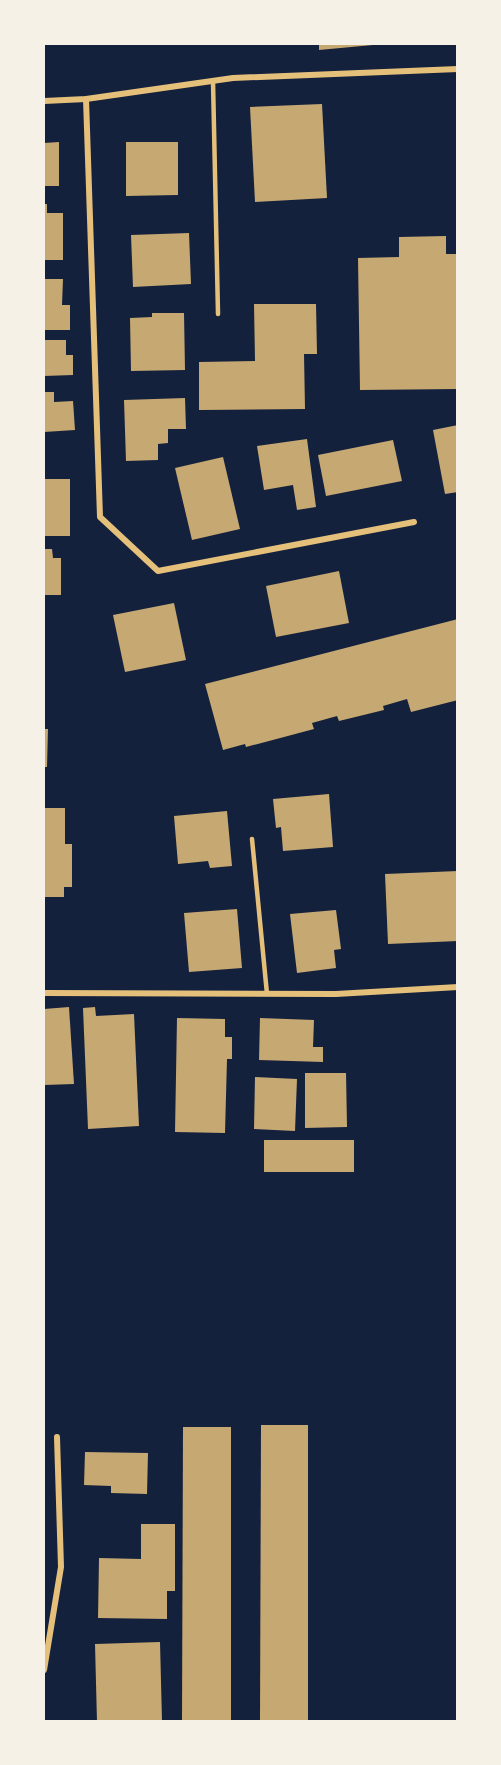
<svg xmlns="http://www.w3.org/2000/svg" width="501" height="1765" font-family="'Golos Text',sans-serif">
<style>
.building{fill:#c6a872}
.lines{fill:none;stroke-linecap:round;stroke-linejoin:round}
.service{stroke:#e5c07b;stroke-width:4.5}
.minor{stroke:#e5c07b;stroke-width:6}
</style>
<rect width="100%" height="100%" fill="#14213d"/>
<g class="building">
<path d="M319,44h54v1l-54,5z"/>
<path d="M322,104l5,94 -72,4 -5,-95z"/>
<path d="M59,142v44h-15v-43z"/>
<path d="M126,142h52v53l-52,1z"/>
<path d="M44,204h3v9h16v47h-19z"/>
<path d="M189,233l2,51 -58,3 -2,-52z"/>
<path d="M446,236v18h12v135l-98,1 -2,-132 41,-1v-20z"/>
<path d="M44,279h19l-1,26h8v25h-26z"/>
<path d="M254,304h62l1,50h-13l1,55 -106,1v-48l56,-1z"/>
<path d="M152,313h32l1,57 -54,1 -1,-53 22,-1z"/>
<path d="M44,340h22v15h7v20l-29,1z"/>
<path d="M44,392h10v10l19,-1 2,29 -31,2z"/>
<path d="M185,398l1,31h-18v14l-10,1v16l-32,1 -2,-61z"/>
<path d="M458,425v67l-13,2 -12,-64z"/>
<path d="M307,439l9,68 -19,3 -4,-25 -29,5 -7,-44z"/>
<path d="M393,440l9,41 -76,15 -8,-41z"/>
<path d="M223,457l17,72 -48,11 -17,-72z"/>
<rect x="44" y="479" width="26" height="57"/>
<path d="M44,549h8l1,9h8v37h-17z"/>
<path d="M339,571l10,52 -73,14 -10,-51z"/>
<path d="M174,603l12,57 -61,12 -12,-57z"/>
<path d="M458,619v81l-47,12 -4,-13 -24,7 1,4 -45,11 -2,-5 -25,7 2,6 -68,18 -1,-3 -22,6 -18,-66z"/>
<path d="M44,729h4l-1,38h-3z"/>
<path d="M329,794l4,53 -50,4 -2,-24 -5,1 -3,-29z"/>
<path d="M44,808h21v36h7v43h-8v10h-20z"/>
<path d="M227,811l5,55 -22,2 -2,-7 -30,3 -4,-48z"/>
<path d="M458,871v70l-70,3 -3,-70z"/>
<path d="M237,909l5,59 -53,4 -5,-59z"/>
<path d="M336,910l5,39 -7,1 2,18 -39,5 -7,-59z"/>
<path d="M69,1007l5,77 -30,1v-76z"/>
<path d="M95,1007l1,9 38,-2 5,112 -51,3 -5,-121z"/>
<path d="M177,1018l48,1v18h7v22h-5l-2,74 -50,-1z"/>
<path d="M260,1018l54,2 -1,27h10v15l-64,-2z"/>
<path d="M305,1073h41l1,54 -42,1z"/>
<path d="M255,1077l42,2 -2,52 -41,-2z"/>
<rect x="264" y="1140" width="90" height="32"/>
<path d="M261,1425h47v297h-48z"/>
<path d="M183,1427h48v295h-49z"/>
<path d="M85,1452l63,1 -1,41 -36,-1v-7l-27,-1z"/>
<path d="M141,1524h34v67h-8v28l-69,-1 1,-60 42,1z"/>
<path d="M160,1642l2,79 -65,1 -2,-78z"/>
</g>
<g class="lines">
<g class="service">
<path d="M213,81l5,233"/>
<path d="M252,839l15,155"/>
</g>
<g class="minor">
<path d="M86,99l14,418 58,54 256,-49"/>
<path d="M44,101l42,-2 147,-21 225,-9"/>
<path d="M44,993l292,1 122,-7"/>
<path d="M44,1670l17,-103 -4,-130"/>
</g>
</g>
<rect width="501" height="1765" fill="none" stroke="#f6f1e7" stroke-width="90"/>
</svg>
